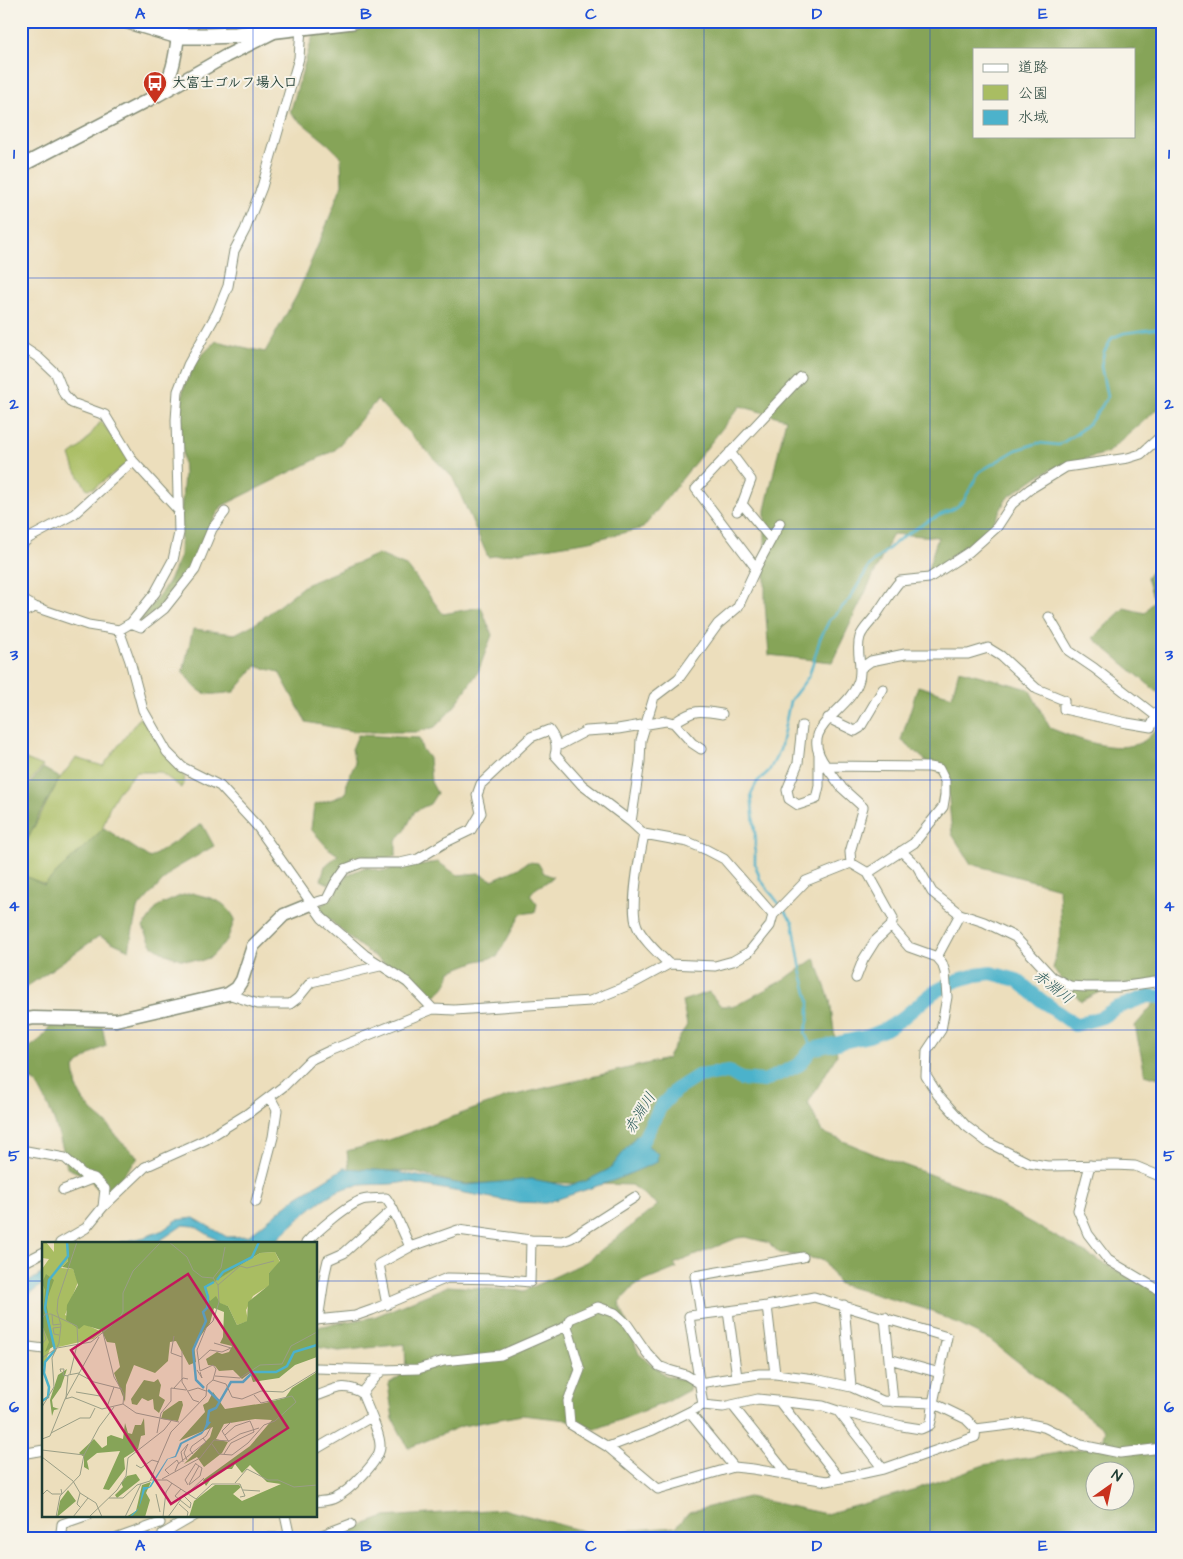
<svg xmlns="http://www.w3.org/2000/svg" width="1183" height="1559" font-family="'Architects Daughter','Klee One',sans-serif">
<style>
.green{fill:#a9bd62;stroke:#647d4b}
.forest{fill:#86a458;stroke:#527046;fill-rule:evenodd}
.water{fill:#4cb2cb;stroke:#367880}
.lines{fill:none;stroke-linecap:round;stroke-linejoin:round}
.stream{stroke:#4cb2cb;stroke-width:2.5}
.river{stroke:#4cb2cb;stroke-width:14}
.street-casing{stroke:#868e78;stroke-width:11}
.secondary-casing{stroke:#868e78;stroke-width:15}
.primary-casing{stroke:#868e78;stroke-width:18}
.street{stroke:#fff;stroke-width:9}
.secondary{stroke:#fff;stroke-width:12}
.primary{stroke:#fff;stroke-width:15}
.grid{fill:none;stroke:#1d4ed8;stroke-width:1;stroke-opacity:0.55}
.labels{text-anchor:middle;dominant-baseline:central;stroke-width:4;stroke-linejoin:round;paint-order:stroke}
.poi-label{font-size:14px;font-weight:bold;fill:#1f3d34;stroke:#f7f3e8;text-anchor:start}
.water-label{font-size:15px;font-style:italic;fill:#2a5a5a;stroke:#f7f3e8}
.inset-river{fill:none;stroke:#4cb2cb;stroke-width:2.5}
.inset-road{fill:none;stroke:#9a9e86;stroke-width:1}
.view{fill:#c2185b;fill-opacity:0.15;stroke:#c2185b;stroke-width:2.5}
.inset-edge{fill:none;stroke:#1f3d34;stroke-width:2.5}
.neatline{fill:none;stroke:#1d4ed8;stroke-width:2}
.grid-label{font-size:16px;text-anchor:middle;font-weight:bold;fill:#1d4ed8}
</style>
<rect width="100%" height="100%" fill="#f7f3e8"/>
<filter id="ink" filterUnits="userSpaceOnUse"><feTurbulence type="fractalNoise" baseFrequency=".02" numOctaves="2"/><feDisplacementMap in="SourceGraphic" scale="10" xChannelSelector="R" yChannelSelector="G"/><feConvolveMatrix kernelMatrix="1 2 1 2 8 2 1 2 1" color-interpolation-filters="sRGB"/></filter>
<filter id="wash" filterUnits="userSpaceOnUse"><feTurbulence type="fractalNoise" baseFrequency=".0096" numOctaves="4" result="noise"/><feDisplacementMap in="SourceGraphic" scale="20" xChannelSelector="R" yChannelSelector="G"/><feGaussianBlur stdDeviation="1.12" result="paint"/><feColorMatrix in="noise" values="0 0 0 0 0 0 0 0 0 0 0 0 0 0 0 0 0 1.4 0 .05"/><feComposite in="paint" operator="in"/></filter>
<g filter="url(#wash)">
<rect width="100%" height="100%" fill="#ecdebc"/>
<path class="green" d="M101 421 130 461 94 488 87 489 75 470 70 455 82 446Z
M140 717 185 778 182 788 160 772H136L118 792 109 808 102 830 45 884 21 875V852L60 778 76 758 103 766Z
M21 757 43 766 21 792Z"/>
<path class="forest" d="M311 21H1162V405L1107 453 1054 468 1038 476 1007 498 991 527 926 575 938 537 893 534 832 662 769 655 765 603V510L786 419 740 406 643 528 590 541 488 557 453 478 377 400 335 450 222 506 210 525 191 570 158 609 141 622V619L168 583 180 556 181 515 184 474 181 424 183 390 194 363 216 341 265 352 297 295 329 219 342 184 341 157 328 144 290 113 314 32ZM974 49H1134V136H974Z
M378 554 408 567 443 614 481 607 492 635 478 672 454 707 435 727 416 732H372L352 731 306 722 279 672 256 666 234 692C203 696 202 697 183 672L193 629 235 634 258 622 305 585Z
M1162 556V696L1093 638 1124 608 1145 613 1154 600 1147 578Z
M959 670 1029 689 1050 728C1075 738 1115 755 1142 742 1149 739 1156 728 1162 723V987L1118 983 1081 1001 1053 969 1061 930 1059 888 971 864 952 834 947 778 901 740 918 686 952 696Z
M358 735 419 738 422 749 429 758 431 782 437 793 430 804 415 811 405 830 396 841V856L386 859 359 856 329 884 321 880 325 866 338 855 328 848 311 829 314 805 336 798 346 793 347 781 355 764 352 749Z
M43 768 60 778 40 813 21 852V795Z
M202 824 214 846 173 870 137 909 129 950 99 936 25 988 21 1007V874L44 885 104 828 150 858Z
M438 862 457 875 479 873 492 880 517 869 528 862 538 863 544 873 553 877C545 885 535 886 530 895L537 904 535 912 521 914 497 957 477 961 451 971C448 985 443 991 430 998L402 974 379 960 352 940 317 908 332 898 347 875 365 867 382 871Z
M192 893C213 899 224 899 235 919L227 940 211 957 200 961 180 959 166 954 152 945 143 927 158 906 180 896Z
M815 958 830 1000 837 1055 808 1103 822 1132 874 1154 972 1190 1132 1279 1162 1289V1538H334L335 1535 385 1517 503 1509 590 1533 676 1527 689 1512 748 1497 826 1514 916 1489 984 1465 1101 1446 1105 1430 990 1340 932 1311 839 1284 823 1260 779 1253 769 1243 746 1237 737 1238 674 1264 677 1268 635 1285 619 1303 639 1354 665 1375 691 1382 689 1390 667 1402 596 1429 577 1421 522 1415 462 1426 408 1448 393 1419 388 1384 406 1372 405 1344 339 1351 316 1347V1327L374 1317 448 1286 524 1291 586 1262 658 1205 631 1185 538 1182 459 1184 414 1172 349 1169 347 1151 389 1140 507 1097 667 1059 687 1025 682 1001 709 992 721 1006H735L785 979ZM1096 1472H1126V1502H1096Z
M1162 994V1079L1145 1074 1135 1026Z
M101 1020 106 1046 95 1051 74 1068 77 1089 83 1100 93 1112 105 1122 121 1142 139 1157 104 1197 88 1177 67 1168C61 1137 51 1106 34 1080L21 1082V1054L42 1038 53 1021Z"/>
<path class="water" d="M636 1136 658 1154 657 1162 615 1180 546 1203 514 1202 405 1182C388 1186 371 1183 354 1186 323 1191 296 1223 273 1243H222L194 1226 183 1225 158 1242 118 1243 145 1237 163 1230 177 1220 194 1218 227 1237 248 1236 297 1197 344 1168 390 1171 467 1185 532 1179 567 1186 586 1181 611 1168Z
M44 1272V1283L21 1301V1287Z"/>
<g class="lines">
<path class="stream" d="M812 1049 805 1033 809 1018V1000L801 970 793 922 760 879 755 864V833L751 794 757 782 769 771 780 750 790 701 809 676 820 639 829 621 849 600 870 565 901 538 928 521 955 508 963 502 979 472 1016 450 1038 443 1059 445 1076 434 1091 421 1102 406 1107 397 1101 366 1104 352 1112 338 1124 333 1162 328"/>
<path class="river" d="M631 1154 641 1144 661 1106 676 1090 698 1076 729 1072 741 1079 764 1081 799 1065 812 1049 869 1036 886 1029 900 1020 934 992 958 980 976 975 991 973 1017 980 1041 1000 1075 1025 1102 1017 1116 1008 1148 996 1162 997"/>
</g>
</g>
<g filter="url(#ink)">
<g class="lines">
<g class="street-casing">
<path id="street" d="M21 26 28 21
M21 346 39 358 56 374 64 394 72 403 105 415 133 461 179 511
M730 452 751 480 742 504 737 511
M742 504 771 539
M21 545 29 538 74 514 133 461
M756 568 696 489 801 377
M21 599 35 607 88 625 119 630 131 623 155 593 173 560 179 533 176 420 178 391 188 365 217 313 228 286 234 251 245 230 262 187 299 58 301 27
M21 613 35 607
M131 623 141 627 164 609 195 570 212 529 225 512
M119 630 130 661 143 710 167 752 182 767 220 786 257 826 322 918 365 955 407 982 433 1009
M861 668 871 661 905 654H968L988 648 1001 656 1037 689 1064 700V709L1127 723 1151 727 1156 716 1094 668 1069 651 1049 617
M828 718 855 731 860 728 883 689
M674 723C694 709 699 710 722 714
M802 726 798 763 787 790 789 799 798 805 816 799 819 786V755
M556 747 586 731 618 729 666 721 674 723 692 743 701 749
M826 766 842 788 863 807 850 852 851 863
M644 834 688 842 707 850 724 859 773 915
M901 851 917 866 932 892 960 914 984 922 1015 937 1052 977 1070 986 1085 987H1119L1162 981
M868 873 914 843 943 807 945 795V781L939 769 929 767 826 766C796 726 847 714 858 683 864 668 855 652 860 637 862 630 871 622 876 615 884 604 891 591 900 581L929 578 969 552 997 527 1012 504 1030 489 1066 467 1128 458 1141 454 1162 435
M311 904 327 899 335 883 345 869 361 863H400L418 859 446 842 471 830 481 813 477 795 481 784 531 737 549 730C555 738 558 745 555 755L582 785 631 822
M891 926 909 947 937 957 942 963 945 972 947 997 941 1030 927 1051 926 1076 938 1095 966 1126 987 1142 1029 1163 1047 1166 1115 1165 1135 1166 1162 1177
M937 957 960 914
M669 964C659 954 642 939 637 926 629 908 640 854 644 834L631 822 640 762 641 740 654 697 679 678 718 624 738 607 756 568 780 523
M228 994 258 1004H290L298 998 311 982 380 966
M21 1150 65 1158 84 1175 94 1178 105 1189 103 1207
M1090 1165 1078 1210 1088 1234 1108 1260 1162 1292
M63 1190 94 1178
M256 1202 273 1137 277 1110 270 1097
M60 1243 86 1228 103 1207 145 1167 205 1140 247 1114 284 1086 310 1060 329 1051 433 1009 454 1010 590 1001 634 983 669 964 715 966 733 961 749 952 770 926 773 915 806 881 851 863 868 873 893 918 891 926 875 941 863 960 856 978
M306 1243C317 1231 347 1205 362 1200 370 1198 378 1199 386 1198L393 1209 410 1247
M21 1264 44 1252
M387 1305 379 1264 410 1247 458 1230 531 1240 562 1241 571 1238 635 1197
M844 1305 851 1387
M767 1306 775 1374
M598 1307 615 1313 627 1324 647 1353 659 1366 669 1370 686 1375 699 1383 759 1374H775L815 1379 851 1387 883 1401 933 1403 966 1419 976 1429 975 1437 883 1469 827 1481 753 1469 734 1467 658 1489 608 1447 570 1424 568 1401 580 1370 567 1326 570 1319Z
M728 1311 737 1377
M701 1314 695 1276 803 1257
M885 1317 893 1402
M316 1320 355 1316 372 1310 447 1278 497 1279 530 1282 531 1240
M318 1320 325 1273 328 1260 344 1253 393 1209
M21 1346 44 1349
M889 1359 940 1373
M316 1368 382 1370 418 1369 444 1361 501 1355 567 1326
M362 1393 382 1370
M316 1396C335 1390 342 1382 362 1393 367 1407 381 1434 380 1447 380 1461 348 1492 335 1498 330 1501 322 1501 316 1502
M779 1401 839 1478
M733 1406 787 1474
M838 1411 883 1469
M689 1412 734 1467
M976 1429 1025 1423 1044 1427 1081 1445 1120 1453 1162 1448
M608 1447 653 1430 703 1405 723 1407 758 1399 823 1406 838 1411 902 1426 921 1429 930 1425 932 1417 933 1403 947 1337 814 1297 767 1306 689 1316 703 1405
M316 1449 371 1417
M21 1454 44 1450
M285 1515 290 1538
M163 1534 196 1515
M64 1538 61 1532 62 1524 88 1515
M118 1538 160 1523
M268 1538H280
M297 1538 322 1535 351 1524"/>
</g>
<g class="secondary-casing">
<path id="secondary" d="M159 94C173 76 175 58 178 36
M21 166 158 95 226 56 272 33
M21 1020 34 1018 116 1020 228 994 237 988 242 980 253 946 284 915 311 904"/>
</g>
<g class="primary-casing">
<path id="primary" d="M128 21 178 36H208L236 35 353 21"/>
</g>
<use href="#street" class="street"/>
<use href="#secondary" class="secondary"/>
<use href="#primary" class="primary"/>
</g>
</g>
<path class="grid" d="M253 21V1243M479 21V1538M704 21V1538M930 21V1538M21 278H1162M21 529H1162M21 780H1162M21 1030H1162M21 1281H44M316 1281H1162M253 1515V1538"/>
<defs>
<g id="bus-pin" transform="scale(1.25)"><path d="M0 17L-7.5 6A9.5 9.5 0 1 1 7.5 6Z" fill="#c8321e" stroke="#f7f3e8"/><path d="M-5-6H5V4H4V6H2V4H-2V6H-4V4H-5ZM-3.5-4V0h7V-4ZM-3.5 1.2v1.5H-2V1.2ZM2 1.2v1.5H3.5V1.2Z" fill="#fff"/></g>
</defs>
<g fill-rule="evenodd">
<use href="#bus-pin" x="155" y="83"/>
</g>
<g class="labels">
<g class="poi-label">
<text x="172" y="83">大富士ゴルフ場入口</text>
</g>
<g class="water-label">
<text transform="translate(1053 987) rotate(38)">赤淵川</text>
<text transform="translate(640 1113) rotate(-58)">赤淵川</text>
</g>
</g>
<g transform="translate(42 1242)">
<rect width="275" height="275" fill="#ecdebc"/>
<path d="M4 0 12 10V0H25L26 19 19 26 31 27 36 40 23 73 60 90 51 97 12 106 8 89V107L0 129V27L7 17 0 16V1ZM233 10 238 20 227 31 228 43 211 54 204 68 206 79 195 83 186 64 168 59 163 45 218 11Z" fill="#a9bd62"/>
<path d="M25 0H275V115L253 123 237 136 211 140 208 131 200 137 191 128 177 129 173 124 166 123 164 117 175 110 180 112 187 110 190 104 178 101 181 95 182 70 172 66 168 81 152 103 154 120 147 123 134 99 128 100 126 119 113 131 92 123 84 143 83 160 72 131 78 125 73 101 65 100 59 88 42 83 37 87 24 78 25 63 36 43 31 27 20 25 26 19ZM233 10 238 19 227 31V43L206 60 205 79 195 83 186 64 178 61 174 54 168 59 164 45 218 11ZM4 32 12 38 4 60 12 104 3 110 7 100 0 83 3 48 0 41ZM25 127 19 145 10 158 11 165 17 167 12 168 10 174 8 158 16 133ZM275 130V275H147L152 259 173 243H197L199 245 191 252 200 259 239 242 225 240 208 223 200 231 193 222 190 227H182L171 234 164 244 161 238 208 204 230 178 213 177 182 182 174 197 186 200 180 211 162 225 155 215 142 222 168 195 171 185 137 199 163 170 161 163 166 160 171 150 183 167 223 161 243 156 250 146ZM116 137 119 143 117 154 123 158 117 171 112 167 111 157 106 159 100 156 95 163 90 162 89 157 102 138 112 140ZM137 159H140L141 163 136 179 119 177 121 170ZM102 176 103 193 99 194 96 207 82 216 83 227 67 248 61 247 78 209 55 211 45 219 47 228 42 225V215L37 211 52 197 60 206 65 203V195L69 193 81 197 83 181 86 191 90 192 93 183H99ZM94 232 98 238 75 256 73 253 81 245 79 241 85 234ZM109 240 104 251 108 258 103 275H84L94 269 100 243ZM26 248 34 259 15 275 18 259Z" fill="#86a458" fill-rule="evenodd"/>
<path d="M165 179 169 180 160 192 140 202 134 215 126 217 109 245 103 248 97 266 95 269 90 274 87 275 97 266 101 245H107L125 217 133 214 138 201 161 189Z" fill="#4cb2cb"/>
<path class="inset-river" d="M175 38 181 30 210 15 217 0M162 146 154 138 151 108 164 79 161 70 165 66 166 55 163 45 172 40M166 148 177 159M0 159 6 155 7 145 2 131 3 120 13 108 3 66 6 46 7 38 26 14 25 0M165 182 167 169 174 166 189 140H201L211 130H234L245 124 252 110 275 103"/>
<path class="inset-road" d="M127 0 145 15 151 28 160 35 171 36M171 36 179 26 183 5M176 43 198 24 205 26 232 19M10 73 11 83 19 82M0 77 3 72H9L35 84 36 103M0 84 4 97 0 102M61 91 72 135 82 152 81 162M17 93 12 92 11 86 19 85M132 94 129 111 140 115M140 109V140L151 158 157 160M0 116 15 106 49 100 76 78 81 70V51L91 29 119 0M157 118 168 108 180 110 189 106 172 101M155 128 160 136 158 130M19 130 18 127H22L21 133 26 134M28 132 35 103M37 132 52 140 80 147M173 134 198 136 218 123 240 122 249 104 275 90M171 138 184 142 190 155 200 157 219 149 241 150 275 129M132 146 141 136 146 137M146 149 156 146 164 149M34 150 58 154M24 156 26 133 37 131M23 157 30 155 60 167 81 162M81 162 94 171 137 180M0 165 12 145 10 116 17 101 19 83 15 69 16 57 35 0M65 165 72 145M9 191 38 176H48L53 166M115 191 119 171 129 159V146L144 148M183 193 193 184 208 179 211 186M0 197 8 194 23 157 57 95M187 200 180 189 189 180M170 202 177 212 190 213 206 201 222 183 233 179 254 160 250 154 219 161 212 153M0 208 42 213 38 233 18 254 14 275M151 212 148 208 150 204 164 194 169 185M182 212 189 201 212 190 211 186M42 213 57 185 72 165M0 215 31 239 38 251 54 261 60 275M145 218 142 211 146 202M141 220 139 210 146 202M94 223 99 226 110 218 117 220M133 229 136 222 164 200 161 196M127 232 123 228 135 218 137 222M120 237 158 216 172 198 187 199 198 192 217 186M109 238H125L154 257 170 242H198L203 254 198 255M193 241 205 227 226 238H236L252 245 275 243M147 242 157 224M146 243 143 238 154 221M147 243 158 234 160 226 154 222M139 247 133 254 148 266 149 261 142 254M201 248 218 249M38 251 35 262 39 266M146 251 162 236M114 252 118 270M0 253 5 248 10 252H20L19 247M67 256H81L95 243 108 239 129 190 164 154 165 143 171 138 174 127 171 123 158 129 155 108 164 86 171 79 177 60 176 43 171 36M137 262 146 270 145 275M31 275 46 256M47 275 75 248 84 234 86 216 122 188 129 179M83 275 99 242M121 275 124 250 130 241M126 275 139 257"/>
<path class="view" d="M146 32 246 186 129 262 29 108Z"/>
<rect width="275" height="275" class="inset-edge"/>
</g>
<rect width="1183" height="1559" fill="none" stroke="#f7f3e8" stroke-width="55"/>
<rect x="973" y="48" width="162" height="90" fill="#f7f3e8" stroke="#a1aaa0"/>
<rect x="983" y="64" width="25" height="8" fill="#ffffff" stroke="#a1aaa0"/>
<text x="1018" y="72" font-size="15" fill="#1f3d34">道路</text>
<rect x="983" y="85" width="25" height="15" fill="#a9bd62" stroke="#a1aaa0"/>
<text x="1018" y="98" font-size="15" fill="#1f3d34">公園</text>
<rect x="983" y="110" width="25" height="15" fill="#4cb2cb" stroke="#a1aaa0"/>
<text x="1018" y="122" font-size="15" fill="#1f3d34">水域</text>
<g transform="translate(1110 1486) rotate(33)"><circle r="24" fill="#f7f3e8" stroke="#a1aaa0"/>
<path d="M0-4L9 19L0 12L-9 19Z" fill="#c8321e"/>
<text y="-8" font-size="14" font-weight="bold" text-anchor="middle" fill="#1f3d34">N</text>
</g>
<rect x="28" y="28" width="1128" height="1504" class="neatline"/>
<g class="grid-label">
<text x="140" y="19">A</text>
<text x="366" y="19">B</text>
<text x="591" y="19">C</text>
<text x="817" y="19">D</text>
<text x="1043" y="19">E</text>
<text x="14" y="159">1</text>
<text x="1169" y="159">1</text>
<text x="14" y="409">2</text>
<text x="1169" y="409">2</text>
<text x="14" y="660">3</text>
<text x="1169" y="660">3</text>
<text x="14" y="911">4</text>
<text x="1169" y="911">4</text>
<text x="14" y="1161">5</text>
<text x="1169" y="1161">5</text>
<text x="14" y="1412">6</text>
<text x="1169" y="1412">6</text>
<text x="140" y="1551">A</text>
<text x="366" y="1551">B</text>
<text x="591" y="1551">C</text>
<text x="817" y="1551">D</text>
<text x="1043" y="1551">E</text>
</g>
</svg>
